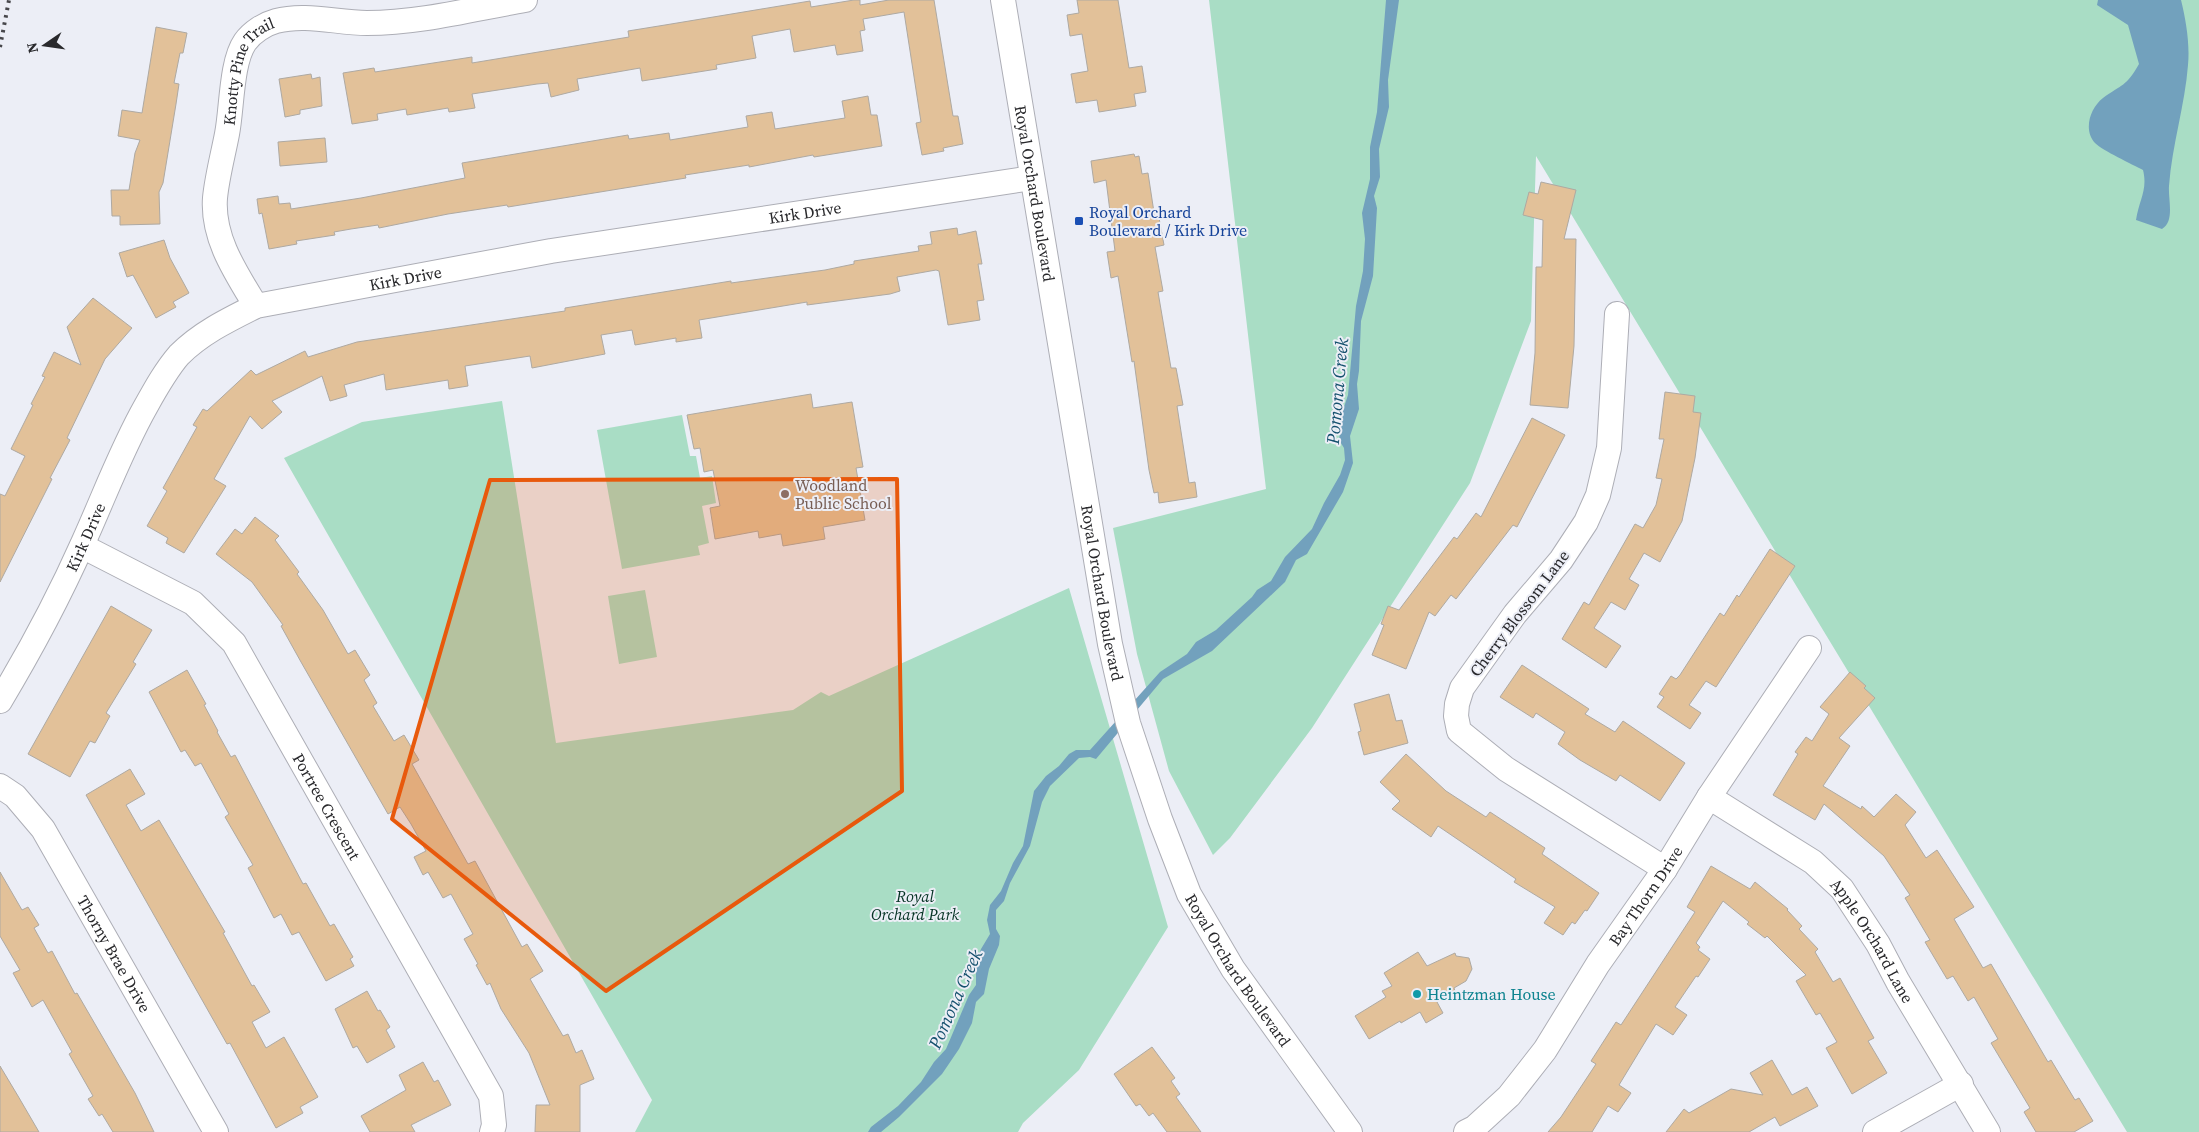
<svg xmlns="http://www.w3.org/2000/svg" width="2199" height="1132" font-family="'Source Serif 4',serif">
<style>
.green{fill:#a9ddc5}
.water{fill:#72a1bd}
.building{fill:#e2c199;stroke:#aea9a2}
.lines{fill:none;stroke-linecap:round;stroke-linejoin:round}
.minor-casing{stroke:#adaeb6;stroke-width:26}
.minor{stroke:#fff;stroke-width:24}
.rail{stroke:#47474b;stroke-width:4;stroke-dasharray:2.5 5;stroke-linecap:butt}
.marked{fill:#e8590c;fill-opacity:0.2;stroke:#e8590c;stroke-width:4;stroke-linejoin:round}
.transit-dot{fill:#1a4fb4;stroke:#eceef6;stroke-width:2}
.education-dot{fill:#8d6e63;stroke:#eceef6;stroke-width:2}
.culture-dot{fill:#0f9aa8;stroke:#eceef6;stroke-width:2}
.labels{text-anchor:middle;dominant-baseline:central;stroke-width:4;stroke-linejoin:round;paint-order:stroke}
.street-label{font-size:16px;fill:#29292c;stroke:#eceef6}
.transit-label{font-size:16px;fill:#164399;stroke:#eceef6;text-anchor:start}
.education-label{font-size:16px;fill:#785e54;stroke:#eceef6;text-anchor:start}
.park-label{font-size:16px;font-style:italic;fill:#043323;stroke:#eceef6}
.culture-label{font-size:16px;fill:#0d838f;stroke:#eceef6;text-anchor:start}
.water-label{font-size:18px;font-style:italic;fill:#15516e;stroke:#eceef6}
</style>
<rect width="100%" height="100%" fill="#eceef6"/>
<path class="green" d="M1209 0H2199V1132H2127L1536 156 1531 321 1470 483 1312 728 1230 838 1213 855 1169 771 1137 654 1113 528 1266 489Z
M502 401 556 743 793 710 821 692 829 696 1069 588 1168 927 1079 1070 1023 1123 1018 1132H635L652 1100 284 458 362 422Z
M682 415 690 456H696L700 478 712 476 716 503 702 506 709 543 698 546 700 555 622 569 597 430Z
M645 590 657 657 619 664 608 596Z"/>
<path class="water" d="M1386 0H1399L1388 80 1389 107 1379 149 1380 177 1374 196 1377 208 1373 276 1361 321 1359 371 1357 384 1359 409 1350 436 1353 463 1343 492 1307 554 1296 560 1285 582 1212 651 1163 679 1096 759 1090 757 1079 758 1050 786 1042 802 1030 846 1010 883 1004 901 996 910V929L1000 936 999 945 989 969 984 994 976 1002 972 1023 959 1049 942 1074 899 1117 881 1132H868L871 1127 898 1106 921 1082 934 1062 946 1049 969 995 976 985V963L981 949 990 934 987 920 990 905 1001 891 1013 863 1023 846 1034 791 1046 776 1059 766 1069 754 1076 750H1090L1160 672 1187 654 1196 642 1216 630 1252 597 1257 590 1271 581 1285 557 1312 529 1324 503 1340 475 1345 460 1344 448 1339 440 1343 410 1348 395 1356 306 1363 271 1365 239 1362 213 1370 179V147L1377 112Z
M2098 0H2181C2186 20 2190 44 2188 65 2185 105 2172 145 2169 186 2168 200 2175 221 2162 229L2136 220C2139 200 2148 190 2143 170 2132 164 2103 151 2095 143 2083 130 2090 108 2103 98 2122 84 2126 87 2139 64L2128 25 2097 5Z"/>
<path class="building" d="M854 0H860V5L889 0H934L953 116H958L963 144 943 148 944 151 922 155 916 123 921 122 904 12 863 19 865 30 860 31 863 51 837 55 835 45 794 52 790 29 752 36 756 58 716 65 717 69 642 81 640 68 577 79 579 90 551 97 548 83 537 84 472 94 475 108 449 112 448 108 407 115 406 109 377 114 378 120 352 124 343 73 374 68 375 72 472 57V63L629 37 628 31 665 25 810 1 811 7Z
M1077 0H1118L1129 68 1142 66 1146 92 1134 94 1136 106 1099 112 1097 100 1076 103 1071 74 1088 71 1082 34 1070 36 1067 15 1079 13Z
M156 27 187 33 183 53H180L174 83 179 84 176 104 163 183 159 192 160 224 120 225V216H112L111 190H129L135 153 140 140 118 136 122 110 142 113Z
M311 74 312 79 320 77 322 106 300 110V114L285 117 279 79Z
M868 96 871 115H877L882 146 814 157 813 155 749 167V165L685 175 686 178 508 207 507 205 448 214 379 228 378 225 351 229 334 232 335 235 296 241 297 244 269 249 262 213 259 214 257 199 278 196 279 204 290 203 291 209 361 198 465 178 462 163 628 135 629 139 669 133 670 140 748 127 746 116 772 112 775 129 845 118 842 101Z
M325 138 327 162 280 166 278 142Z
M1134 154 1135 157 1139 156 1142 174 1148 173 1155 219 1159 218 1164 245 1155 247 1163 291 1158 292 1171 368H1176L1183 405 1177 406 1189 483 1195 482 1197 497 1159 503 1158 492 1154 493 1149 470 1134 361 1132 362 1118 276 1111 278 1107 252 1115 251 1106 180 1094 183 1091 161Z
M1541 182 1576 190 1564 239H1576L1574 346 1568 408 1530 405 1535 353 1536 267H1542L1543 220 1523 215 1529 192 1538 194Z
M957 228 958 235 976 231 982 264H978L984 300 977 301 980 320 948 325 939 271 936 270 897 277 900 291 890 294 807 305V302L699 320 702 338 676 342V338L635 345 632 330 601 335 605 354 532 368 530 356 465 366 468 386 449 389 448 380 386 390 384 374 344 385 347 396 330 401 322 376 272 401 282 412 262 429 250 416 214 479 226 486 184 553 166 543 168 538 147 526 167 491 163 488 197 427 193 425 203 409 207 411 251 370 256 375 305 351 308 357 357 342 565 311V308L731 281V283L825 270 854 264V261L919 251 918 246 932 244 930 232Z
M164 240 170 258 189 293 173 302 176 307 156 318 133 275 127 277 119 253Z
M93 298 132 328 105 359 67 438 70 440 50 478 52 479 0 582V494L5 496 25 456 11 449 33 405 31 404 45 377 42 376 54 352 81 365 67 327Z
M1665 392 1695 396 1693 412 1701 413 1695 458 1682 521 1660 562 1644 553 1629 579 1639 585 1625 610 1611 602 1594 628 1621 646 1606 668 1562 639 1584 602 1589 605 1635 524 1643 528 1656 505 1662 479 1656 478 1664 439H1659Z
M811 394 813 408 852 402 863 467 856 468 865 520 823 527 825 539 783 546 781 534 759 538 758 531 715 539 710 508 720 506 713 470 704 472 700 448 694 449 687 415Z
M1532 418 1565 435 1517 527 1513 525 1456 599 1451 595 1435 616 1429 612 1406 669 1372 655 1384 625 1381 624 1388 606 1399 610 1454 537 1457 539 1476 513 1481 517Z
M255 517 279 536 275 540 299 572 297 574 323 610 348 654 355 650 370 675 364 680 377 703 373 706 394 741 404 735 419 760 412 764 468 864 475 861 522 947 527 944 543 971 530 979 563 1036 568 1034 576 1053 582 1050 594 1079 580 1085V1132H535L536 1105H550L529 1053 501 1009 490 983 487 985 476 965 478 964 464 939 473 934 451 894 443 898 428 872 423 875 414 857 426 851 411 824 400 807 388 814 301 662 281 626 283 625 252 582 216 554 235 529 242 534Z
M1770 549 1795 566 1716 687 1706 681 1689 705 1701 713 1690 729 1657 707 1664 697 1659 694 1671 676 1676 679 1680 675 1720 613 1724 616 1737 595 1739 597Z
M111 606 152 630 133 662 136 664 106 713 110 716 95 743 90 741 70 777 28 754Z
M1522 665 1589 709 1585 714 1615 732 1623 721 1685 763 1660 801 1620 775 1616 781 1580 760 1558 744 1565 732 1536 713 1533 718 1500 697Z
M187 670 206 704 204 705 218 731 217 732 231 757 235 755 303 884 306 883 330 926 334 924 353 957 350 959 354 966 326 981 299 932 292 935 281 914 274 918 248 868 253 865 225 817 229 814 201 763 195 766 185 750 181 752 149 692Z
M1850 672 1866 686 1864 688 1875 698 1839 738 1850 746 1823 786 1861 809 1862 806 1874 817 1896 794 1916 812 1905 825 1926 858 1937 850 1974 907 1954 919 1983 968 1991 964 2048 1062 2051 1060 2075 1100 2079 1098 2093 1121 2074 1132H2036L2024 1112 2030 1108 1991 1043 1998 1039 1974 997 1968 1001 1953 976 1947 979 1925 942 1930 940 1905 898 1910 895 1884 856 1824 804 1815 820 1773 795 1798 754 1795 752 1806 737 1812 741 1829 714 1820 707Z
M1389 694 1396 721 1402 720 1408 743 1364 755 1358 732 1361 731 1354 704Z
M1406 754 1446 791 1486 817 1490 812 1545 848 1542 854 1599 893 1587 911 1585 910 1575 924 1572 922 1563 935 1544 923 1555 907 1514 882 1516 879 1438 826 1431 837 1392 809 1400 801 1380 782Z
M130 769 145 794 126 805 141 831 159 820 225 932 223 933 252 986 254 985 270 1012 252 1022 266 1048 284 1037 318 1097 300 1107 303 1113 276 1128 230 1043 227 1044 86 795Z
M1711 866 1750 889 1755 882 1788 909 1787 910 1802 926 1799 929 1818 949 1815 952 1833 982 1840 978 1874 1038 1868 1041 1887 1073 1852 1094 1826 1048 1837 1042 1820 1013 1816 1015 1796 981 1806 975 1767 936 1765 938 1747 924 1749 922 1723 901 1696 943 1700 947 1698 950 1710 959 1698 977 1696 976 1675 1007 1687 1015 1673 1035 1656 1024 1619 1085 1631 1093 1618 1112 1608 1106 1592 1132H1548L1561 1117 1596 1064 1591 1061 1616 1022 1621 1025 1695 912 1687 907Z
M0 872 22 910 28 907 39 925 34 928 48 953 52 951 75 994 77 993 135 1093 154 1132H113L102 1114 99 1116 88 1099 93 1096 69 1054 72 1052 43 1000 32 1007 13 973 20 970 0 936Z
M1418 952 1427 966 1455 953 1456 956 1469 958 1472 969 1466 981 1454 988 1455 991 1437 1002 1443 1013 1426 1023 1420 1012 1401 1023 1400 1021 1369 1039 1355 1016 1386 997 1382 991 1392 986 1384 973Z
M367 991 378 1011 380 1010 390 1027 386 1030 395 1047 367 1063 357 1046 353 1048 335 1009Z
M1152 1047 1175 1078 1171 1081 1180 1094 1176 1097 1201 1132H1167L1153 1113 1149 1116 1140 1104 1136 1106 1114 1074Z
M1772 1060 1792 1095 1807 1087 1818 1106 1780 1126 1775 1117 1749 1132H1666L1684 1109 1689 1113 1731 1089 1763 1095 1750 1073Z
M423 1062 434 1082 438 1080 451 1105 411 1125 415 1132H370L361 1116 406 1090 399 1075Z
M0 1066 18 1096 39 1132H0Z"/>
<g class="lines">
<g class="minor-casing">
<g id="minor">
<path id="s1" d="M1003 0 1110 644 1128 723 1160 819 1189 894 1233 969 1350 1132"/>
<path id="s2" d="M256 306C236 273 212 238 215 198 217 177 223 155 227 134 232 109 231 62 245 42 252 32 265 24 276 21 306 13 337 23 367 23 420 23 473 9 525 0"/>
<path d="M1617 314 1609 448 1598 495 1586 522 1561 560 1515 614 1462 688 1457 704 1456 716 1459 731 1506 769 1665 869"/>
<path id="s3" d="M82 546 193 603 234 643 491 1096 494 1125 492 1132"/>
<path id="s4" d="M0 701C30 651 59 597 83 543 104 497 121 450 146 406 156 388 166 370 179 355 201 333 228 320 256 306L551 251 1032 178"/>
<path id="s5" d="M0 786 15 796 43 829 216 1132"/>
<path id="s6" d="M1709 797 1813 862 1842 889 1878 944 1898 982 1988 1132"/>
<path id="s7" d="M1466 1132 1474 1128 1509 1096 1545 1050 1598 964 1665 869 1709 797 1809 648"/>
<path d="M1875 1132 1961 1084"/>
</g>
</g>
<use href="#minor" class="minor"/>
<path class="rail" d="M0 47 9 0"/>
</g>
<path class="marked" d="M897 479 902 791 606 991 392 819 490 480Z"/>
<rect class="transit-dot" x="1074" y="216" width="10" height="10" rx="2.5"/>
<circle class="education-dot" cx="785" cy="494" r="5"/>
<circle class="culture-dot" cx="1417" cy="994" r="5"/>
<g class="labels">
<g class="street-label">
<text stroke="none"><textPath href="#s2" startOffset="252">Knotty Pine Trail</textPath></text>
<text stroke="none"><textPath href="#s1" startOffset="196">Royal Orchard Boulevard</textPath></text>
<text stroke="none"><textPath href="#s4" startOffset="1039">Kirk Drive</textPath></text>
<text stroke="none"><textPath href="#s4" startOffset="634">Kirk Drive</textPath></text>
<text stroke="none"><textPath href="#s4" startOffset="185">Kirk Drive</textPath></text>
<text stroke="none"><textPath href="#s1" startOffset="601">Royal Orchard Boulevard</textPath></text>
<text transform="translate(1519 613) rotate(-53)">Cherry Blossom Lane</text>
<text stroke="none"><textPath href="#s3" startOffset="370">Portree Crescent</textPath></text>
<text stroke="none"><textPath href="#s7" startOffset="299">Bay Thorn Drive</textPath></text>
<text stroke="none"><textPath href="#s6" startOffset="222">Apple Orchard Lane</textPath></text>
<text stroke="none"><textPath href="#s5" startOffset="205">Thorny Brae Drive</textPath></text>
<text stroke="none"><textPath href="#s1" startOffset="1006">Royal Orchard Boulevard</textPath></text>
</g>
<g class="transit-label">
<text x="1089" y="212">Royal Orchard<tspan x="1089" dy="18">Boulevard / Kirk Drive</tspan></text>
</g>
<g class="education-label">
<text x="795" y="485">Woodland<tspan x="795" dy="18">Public School</tspan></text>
</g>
<g class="park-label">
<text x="915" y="896">Royal<tspan x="915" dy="18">Orchard Park</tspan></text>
</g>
<g class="culture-label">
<text x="1427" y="994">Heintzman House</text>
</g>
<g class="water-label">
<text transform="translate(1337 391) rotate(-85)">Pomona Creek</text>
<text transform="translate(955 999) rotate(-66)">Pomona Creek</text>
</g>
</g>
<g transform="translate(45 45) rotate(257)" stroke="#eceef6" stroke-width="4" paint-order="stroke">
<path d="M0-4L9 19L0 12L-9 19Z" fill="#29292c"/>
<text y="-8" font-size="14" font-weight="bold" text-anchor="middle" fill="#29292c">N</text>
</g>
</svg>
